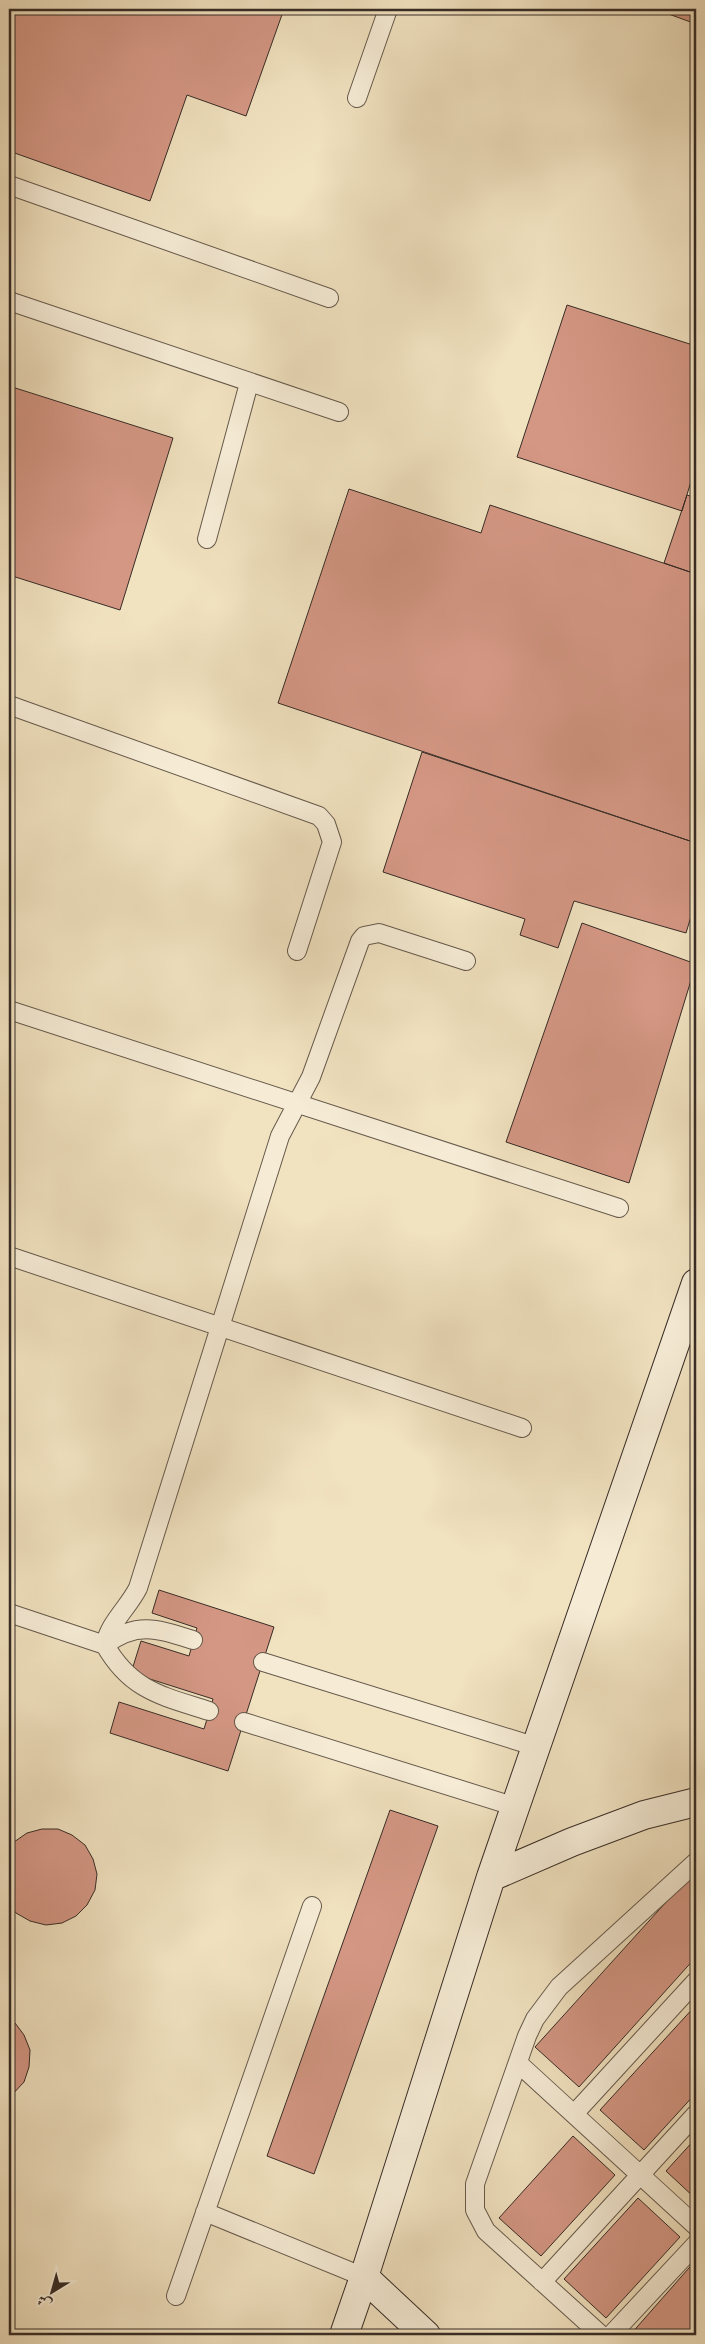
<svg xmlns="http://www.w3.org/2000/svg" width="705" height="2344" font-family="'IM FELL French Canon',Amiri,serif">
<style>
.building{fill:#d49784;stroke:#372c26}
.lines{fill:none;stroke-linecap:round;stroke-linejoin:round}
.lane-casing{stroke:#665a4c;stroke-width:20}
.secondary-casing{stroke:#372c26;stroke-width:30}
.lane{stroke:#f6ecd6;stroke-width:18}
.secondary{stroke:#f6ecd6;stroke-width:28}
</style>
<rect width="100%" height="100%" fill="#f1e2c0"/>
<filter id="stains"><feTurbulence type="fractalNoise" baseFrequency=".004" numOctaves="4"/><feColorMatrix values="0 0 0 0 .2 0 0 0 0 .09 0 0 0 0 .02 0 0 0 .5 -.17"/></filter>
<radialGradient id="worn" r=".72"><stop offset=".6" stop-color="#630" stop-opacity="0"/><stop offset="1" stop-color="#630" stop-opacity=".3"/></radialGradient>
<path class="building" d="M9 9H284L246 116 187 95 150 201 9 151Z
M655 9H696V24Z
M567 305 696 346V465L682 511 517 457Z
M9 386 173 438 120 610 9 575Z
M349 489 481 533 490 505 696 574V843L278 703Z
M687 495 696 498V574L664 563Z
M422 752 696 843V900L686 933 574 901 558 948 520 935 525 919 383 872Z
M582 923 696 964 629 1183 506 1142Z
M159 1590 274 1627 228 1771 110 1733 119 1702 204 1729 213 1699 131 1673 141 1641 189 1656 197 1628 152 1613Z
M390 1810 438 1826 314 2174 267 2156Z
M42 1829H58L72 1835 85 1845 93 1859 97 1874 95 1890 87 1905 76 1916 62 1923 46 1925 30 1921 16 1913 9 1904V1849L14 1842 27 1833Z
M696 1869V1957L579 2087 535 2047Z
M696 2005V2093L644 2150 600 2110Z
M9 2019 15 2023 24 2035 30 2050 29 2067 24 2082 9 2098Z
M573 2136 615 2175 541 2256 499 2218Z
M696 2138V2199L666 2171Z
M638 2198 680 2237 606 2318 564 2279Z
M696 2260V2335H630Z"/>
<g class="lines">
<g class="lane-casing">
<path id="lane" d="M357 98 388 9
M9 185 329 298
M9 301 339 412
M207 539 249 383
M9 705 319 816 326 824 332 842 297 951
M9 1010 619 1208
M9 1256 522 1428
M9 1613 105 1645
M105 1645C137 1621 158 1629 193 1640
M263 1662 537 1747
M209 1711C163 1696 131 1691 105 1645 109 1623 128 1608 138 1588L280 1136 311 1077 360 941 364 936 379 933 466 961
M244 1722 516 1807
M518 2063 696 2226
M574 2114 696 1981
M205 2212 364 2277
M542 2282 696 2114
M176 2296 312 1906
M601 2335 486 2231 475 2210V2184L527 2036 535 2019 559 1987 696 1862
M611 2335 696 2244"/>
</g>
<g class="secondary-casing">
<path id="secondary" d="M491 1877 572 1842 644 1815 696 1802
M364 2277 426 2335
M344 2335 364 2277 491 1877 696 1283"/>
</g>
<use href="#lane" class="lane"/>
<use href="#secondary" class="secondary"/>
</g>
<rect width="705" height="2344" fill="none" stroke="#f1e2c0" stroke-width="30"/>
<rect x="10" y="10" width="685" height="2324" fill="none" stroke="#372c26" stroke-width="2.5"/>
<rect x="15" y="15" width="675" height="2314" fill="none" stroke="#372c26"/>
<g transform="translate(52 2292) rotate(217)" stroke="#f6ecd6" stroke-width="4" paint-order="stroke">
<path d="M0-4L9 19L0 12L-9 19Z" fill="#372c26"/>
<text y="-8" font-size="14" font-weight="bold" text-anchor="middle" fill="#372c26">ش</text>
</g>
<rect width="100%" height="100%" filter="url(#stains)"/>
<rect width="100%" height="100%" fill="url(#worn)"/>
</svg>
